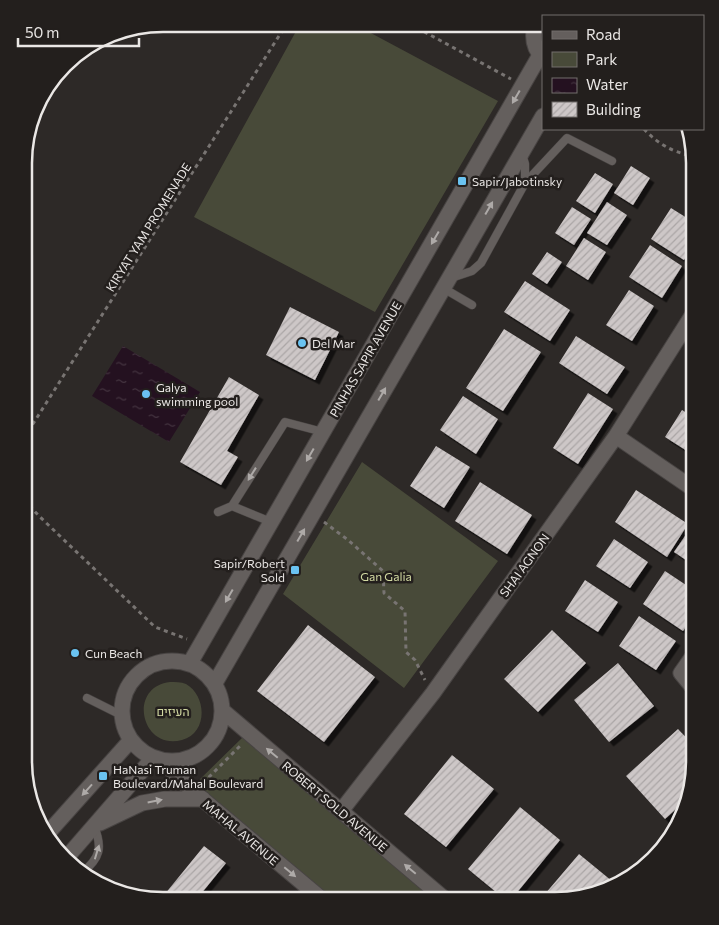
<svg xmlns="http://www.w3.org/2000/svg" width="719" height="925" font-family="Commissioner,Heebo,sans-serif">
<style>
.green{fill:#484a39}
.water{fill:url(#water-ripples)}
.building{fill:url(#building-hatch);filter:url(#shadow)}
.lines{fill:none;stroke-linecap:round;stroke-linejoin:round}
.lane-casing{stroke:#484443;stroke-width:9}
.street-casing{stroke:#484443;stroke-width:17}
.secondary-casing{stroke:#484443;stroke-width:17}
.path{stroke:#787472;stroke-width:3;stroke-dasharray:4 4;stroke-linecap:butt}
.lane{stroke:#645f5d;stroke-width:8}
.street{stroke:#645f5d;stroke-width:15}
.secondary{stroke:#645f5d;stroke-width:15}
.oneway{fill:#aeaaa8}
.poi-dot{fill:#6ac3f1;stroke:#231f1d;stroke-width:2}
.labels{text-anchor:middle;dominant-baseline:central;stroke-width:5;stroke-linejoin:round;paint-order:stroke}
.poi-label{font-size:12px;fill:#eae7e5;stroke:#231f1d;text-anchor:start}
.street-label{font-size:12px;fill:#eae7e5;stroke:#231f1d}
.park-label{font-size:12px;fill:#d2d9a2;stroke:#231f1d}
.rim{fill:none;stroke:#eae7e5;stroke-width:2.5}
</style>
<defs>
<pattern id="water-ripples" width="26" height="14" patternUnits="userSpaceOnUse" patternTransform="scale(1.25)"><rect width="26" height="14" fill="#241120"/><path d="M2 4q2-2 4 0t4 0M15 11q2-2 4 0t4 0" fill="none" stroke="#443440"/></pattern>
<pattern id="building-hatch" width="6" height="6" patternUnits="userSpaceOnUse" patternTransform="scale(1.25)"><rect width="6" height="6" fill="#cdc7c7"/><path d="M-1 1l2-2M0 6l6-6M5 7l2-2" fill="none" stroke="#aba6a6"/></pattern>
<filter id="shadow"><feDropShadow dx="4.5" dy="4.5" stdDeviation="0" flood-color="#0009"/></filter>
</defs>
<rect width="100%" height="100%" fill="#2d2927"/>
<path class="green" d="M300 24H354L498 101 375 312 194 217Z
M362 462 498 561 404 688 283 594Z
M170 682C175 682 181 682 186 684 207 696 208 733 182 740 141 751 127 687 170 682Z
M243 737 437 901H331L193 786Z"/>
<path class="water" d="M75 56 28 136 42 94 72 58Z
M123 346 200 392 169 442 92 396Z"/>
<path class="building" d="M631 166 650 178 633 205 614 193Z
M595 173 613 184 595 213 576 201Z
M607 202 627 215 607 245 587 233Z
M572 207 591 219 574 245 555 233Z
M671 208 695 223V243L684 260 651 239Z
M584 238 606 252 588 280 566 266Z
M650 245 682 266 662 298 629 277Z
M547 252 562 262 547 284 532 274Z
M525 281 570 310 550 341 504 312Z
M629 290 654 306 632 341 606 325Z
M290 307 339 332 315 380 266 355Z
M504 329 541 352 503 411 466 388Z
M576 336 625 367 607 394 559 363Z
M229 377 259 395 227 451 238 457 221 485 180 462Z
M588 393 613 409 578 464 553 448Z
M463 396 498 419 476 454 440 430Z
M682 410 695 418V456L665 437Z
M436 446 470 467 444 508 410 486Z
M480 482 532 515 507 554 455 521Z
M636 490 688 524 667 557 615 522Z
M692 526 695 528V566L674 552Z
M614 539 648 562 630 588 596 566Z
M665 571 695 591V613L683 631 643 604Z
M585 580 618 602 598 632 565 611Z
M639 616 676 641 656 670 619 646Z
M308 625 375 677 324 742 257 691Z
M552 630 586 663 538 712 504 679Z
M618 663 654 706 609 742 574 700Z
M678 729 695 747V771L685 801 665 819 626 776Z
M452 755 494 789 446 847 404 814Z
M520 807 560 840 510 901H507L468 869Z
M204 846 226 863 196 900H160Z
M579 854 618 886 556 901H539Z"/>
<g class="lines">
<g class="lane-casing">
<path id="lane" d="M525 183 567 138 612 161
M451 278 472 271 481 263 525 183V164L522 154
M443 288 472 305
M232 506 285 422 323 432
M218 512 232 506 271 522
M87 698 121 715
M82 873C100 858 103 848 94 826"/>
</g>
<g class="street-casing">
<path id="street" d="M616 436 695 490
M695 690 681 673 695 653
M341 811 433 693 616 436 695 311"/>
</g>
<g class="secondary-casing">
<path id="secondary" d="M535 25C532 37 534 49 543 58
M122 711a50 50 0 1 1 100 0a50 50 0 1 1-100 0Z
M190 663 540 55
M215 683 543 116
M223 711 447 901
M161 760 194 792 324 901
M100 823 142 803 165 799H203
M47 834 131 740
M67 857 153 758"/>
</g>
<path class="path" d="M410 24 511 79
M644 129C652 138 663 146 675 151 683 154 687 154 694 159
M24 438 284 28 285 24
M24 500 39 516 155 627 187 639
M324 522 348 540 383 571 384 593 405 611 406 652 415 660 425 680
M203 783 240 746"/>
<use href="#lane" class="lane"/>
<use href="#street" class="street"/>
<use href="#secondary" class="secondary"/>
</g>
<defs><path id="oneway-solid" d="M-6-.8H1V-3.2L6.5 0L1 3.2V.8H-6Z" transform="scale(1.25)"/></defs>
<g class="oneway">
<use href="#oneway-solid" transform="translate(516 97) rotate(120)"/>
<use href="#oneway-solid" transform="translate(489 208) rotate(-60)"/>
<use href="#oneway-solid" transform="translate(435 238) rotate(120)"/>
<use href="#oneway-solid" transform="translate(382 394) rotate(-60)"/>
<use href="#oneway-solid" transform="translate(310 455) rotate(120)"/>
<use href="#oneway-solid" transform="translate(252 474) rotate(122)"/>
<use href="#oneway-solid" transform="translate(301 535) rotate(-60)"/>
<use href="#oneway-solid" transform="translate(229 596) rotate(120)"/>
<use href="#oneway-solid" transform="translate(272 753) rotate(-140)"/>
<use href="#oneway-solid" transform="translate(87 790) rotate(132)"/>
<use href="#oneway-solid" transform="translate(155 801) rotate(-11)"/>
<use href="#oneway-solid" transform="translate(97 852) rotate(-73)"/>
<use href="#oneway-solid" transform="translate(410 869) rotate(-140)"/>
<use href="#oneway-solid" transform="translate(290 872) rotate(40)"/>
</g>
<g class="poi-dot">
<rect x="457" y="176" width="10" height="10" rx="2.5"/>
<circle cx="302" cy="343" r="5"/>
<circle cx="146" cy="394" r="5"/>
<rect x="290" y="565" width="10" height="10" rx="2.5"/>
<circle cx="75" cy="653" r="5"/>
<rect x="98" y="771" width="10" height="10" rx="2.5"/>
</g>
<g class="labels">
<g class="poi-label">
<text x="472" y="181">Sapir/Jabotinsky</text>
<text x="312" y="343">Del Mar</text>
<text x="156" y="387">Galya<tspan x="156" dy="14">swimming pool</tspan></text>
<text x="285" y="563" text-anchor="end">Sapir/Robert<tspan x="285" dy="14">Sold</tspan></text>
<text x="85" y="653">Cun Beach</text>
<text x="113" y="769">HaNasi Truman<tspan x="113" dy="14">Boulevard/Mahal Boulevard</tspan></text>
</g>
<g class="street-label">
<text transform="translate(148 227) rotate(-58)">KIRYAT YAM PROMENADE</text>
<text transform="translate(365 359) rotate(-60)">PINHAS SAPIR AVENUE</text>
<text transform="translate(524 565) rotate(-54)">SHAI AGNON</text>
<text transform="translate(335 806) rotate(40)">ROBERT SOLD AVENUE</text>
<text transform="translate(241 832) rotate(40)">MAHAL AVENUE</text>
</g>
<g class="park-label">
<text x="386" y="576">Gan Galia</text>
<text x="173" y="711">העיזים</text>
</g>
</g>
<path d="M0 0H719V925H0ZM163 32H555A131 131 0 0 1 686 163V761A131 131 0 0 1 555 892H163A131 131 0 0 1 32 761V163A131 131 0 0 1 163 32Z" fill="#231f1d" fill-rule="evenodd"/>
<path class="rim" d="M163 32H555A131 131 0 0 1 686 163V761A131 131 0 0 1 555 892H163A131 131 0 0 1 32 761V163A131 131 0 0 1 163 32Z"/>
<rect x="542" y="15" width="162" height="115" fill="#231f1d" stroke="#736f6d"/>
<rect x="552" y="31" width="25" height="8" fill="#645f5d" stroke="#736f6d"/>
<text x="586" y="40" font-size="15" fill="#eae7e5">Road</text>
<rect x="552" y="52" width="25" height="15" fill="#484a39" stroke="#736f6d"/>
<text x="586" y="65" font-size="15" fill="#eae7e5">Park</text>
<rect x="552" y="78" width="25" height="15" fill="url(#water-ripples)" stroke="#736f6d"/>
<text x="586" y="90" font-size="15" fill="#eae7e5">Water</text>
<rect x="552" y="102" width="25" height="15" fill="url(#building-hatch)" stroke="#736f6d"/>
<text x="586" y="115" font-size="15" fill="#eae7e5">Building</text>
<path d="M18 38v8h121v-8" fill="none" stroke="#eae7e5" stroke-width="2.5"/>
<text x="25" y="38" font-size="15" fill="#eae7e5" stroke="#231f1d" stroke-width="4" paint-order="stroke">50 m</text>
</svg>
